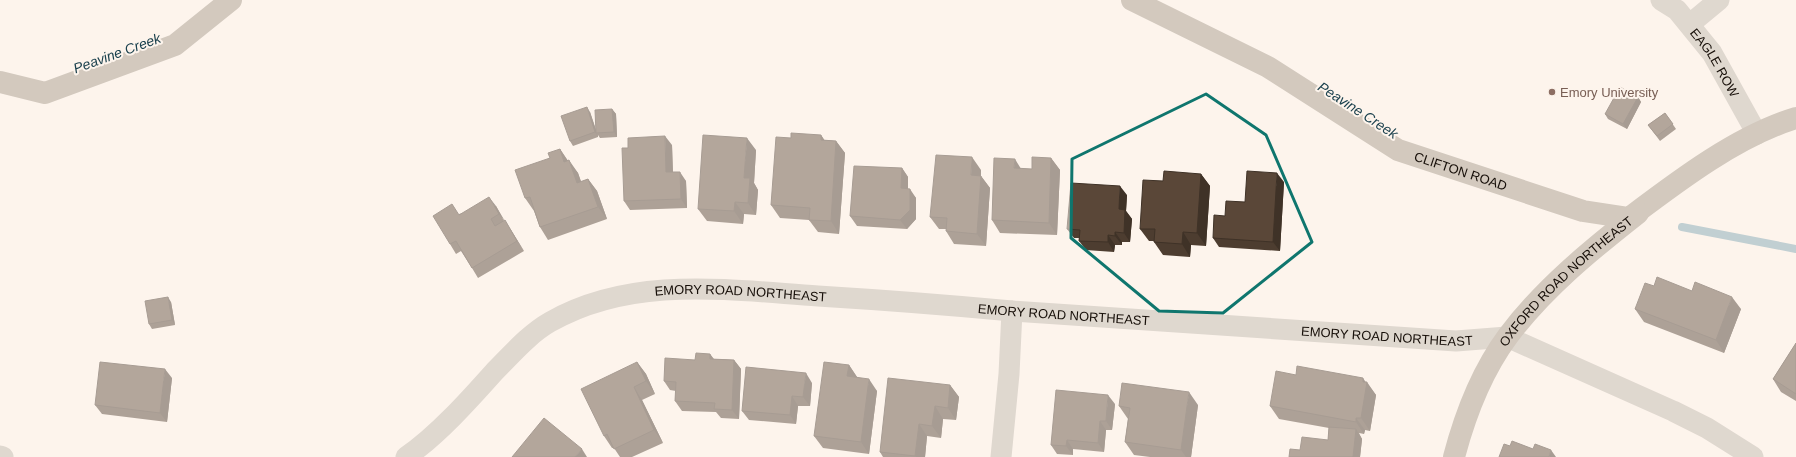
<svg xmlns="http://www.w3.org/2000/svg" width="1796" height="457" font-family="Arial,sans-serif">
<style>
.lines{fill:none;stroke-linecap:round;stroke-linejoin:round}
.stream{stroke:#78a2b1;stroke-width:8}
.street{stroke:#bbb5ab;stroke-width:21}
.secondary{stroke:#9f9586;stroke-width:22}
.wall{fill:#4d3d30}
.shaded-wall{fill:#3f3227}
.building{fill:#5a4738;stroke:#3f3227}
.marked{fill:none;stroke:#0f766e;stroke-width:3;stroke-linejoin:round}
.education-dot{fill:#8d6e63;stroke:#fdf4ec;stroke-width:1.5}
.labels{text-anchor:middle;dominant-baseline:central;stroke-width:4;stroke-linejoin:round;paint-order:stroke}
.street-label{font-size:13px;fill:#170f09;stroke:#fdf4ec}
.education-label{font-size:13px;fill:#785e54;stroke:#fdf4ec;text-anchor:start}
.water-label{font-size:14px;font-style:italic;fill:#1a404d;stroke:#fdf4ec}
</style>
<rect width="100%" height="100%" fill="#fdf4ec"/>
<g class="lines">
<path class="stream" d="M1682 227 1796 249"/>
<g class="street">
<path id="s1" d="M1661 0 1677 10 1712 53 1757 134"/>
<path d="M1690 24 1719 0"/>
<path d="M0 456 3 457"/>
<path id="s2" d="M406 457C437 436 470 399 495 371 512 354 529 334 550 322 632 275 728 290 818 296 883 300 948 305 1012 311L1456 341 1507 337 1673 411 1707 428 1753 457"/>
<path d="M1001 457 1009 374 1012 311"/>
</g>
<g class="secondary">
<path id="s3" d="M1132 0 1268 67 1398 150 1583 211 1629 218C1678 181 1737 136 1796 118"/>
<path d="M0 82 45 93 175 45 231 0"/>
<path id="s4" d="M1454 457C1465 415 1482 371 1508 336 1544 288 1591 250 1638 213"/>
</g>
</g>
<path class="wall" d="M1638 97 1641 102 1627 129 1608 119 1605 114Z
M612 109 616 114 617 137 600 138 598 135V137L573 146 570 141 590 112 596 130Z
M1665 113 1676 129 1660 141 1648 125Z
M821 135 824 140 836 141 845 153 839 234 818 232 809 220 780 218 771 205 791 138Z
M672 145 673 172 686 181 687 208 630 210 624 201Z
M560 149 568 161 578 173 581 182 588 179 597 191 607 219 548 240 540 227 534 211 525 198 550 158Z
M756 150 754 183 758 190 756 215 744 214 743 224 707 221 698 209Z
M1051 158 1060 170 1057 235 1000 233 992 220 1021 169H1032Z
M902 168 908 177V189L916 198V219L907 229 857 226 850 216Z
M981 170V176L990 188 986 246 954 244 946 231V229H939L930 217Z
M1201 174 1210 186 1206 246 1191 245 1190 257 1163 255 1154 242V241H1149L1140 229 1163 181Z
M1284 182 1280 251 1219 247 1213 238 1225 216 1245 202Z
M1127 195 1126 211 1132 219 1130 242H1122V245H1115L1114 252 1086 250 1079 241V238H1074L1067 229Z
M496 206 504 221 511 230 524 251 478 278 472 268 461 251 456 254 450 244 459 214Z
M1654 286 1741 309 1724 353 1644 322 1635 309Z
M171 302 175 325 152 329 149 324Z
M1796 343V401L1781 392 1773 379Z
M710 354 714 359 734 360 741 369 739 419 721 418 716 412 682 411 675 401 676 391 670 390 664 381 695 360Z
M637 362 646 374 655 394 642 400 663 443 632 457H620L614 448H612L604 436Z
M849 365 857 377 877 391 869 454 823 448 814 436Z
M1296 375 1366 382 1376 395 1370 431 1365 430 1364 434 1359 433 1362 439 1360 457H1289L1300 450 1328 440 1329 428 1279 419 1270 406Z
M172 378 167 422 102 414 95 405Z
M812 383 810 406H798L796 424 749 420 742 411Z
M950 385 959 397 956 420 943 419 941 438 927 436 925 457H883L880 452Z
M1115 404 1112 430H1106L1104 452 1073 449V455L1057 454 1051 445Z
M1198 405 1191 457H1150L1134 455 1125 442 1128 419 1119 406Z"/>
<path class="shaded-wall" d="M1638 97 1641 102 1627 129 1623 124Z
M587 107 590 112 597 133H596L598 137 595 132Z
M612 109 616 114 617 137 614 132Z
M821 135 830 148 821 140Z
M665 136 672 145 673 181 666 172Z
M747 138 756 150 754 183 758 190 756 215 748 203 744 178Z
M836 141 845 153 839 234 831 221Z
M560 149 568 161 564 162Z
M972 157 981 170 980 188 971 175Z
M1051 158 1060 170 1057 235 1049 223Z
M1015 159 1023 172 1014 168Z
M569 160 578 173 586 195 577 183Z
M902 168 908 177V197L901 188Z
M680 172 686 181 687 208 681 199Z
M1277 173 1284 182 1280 251 1273 242Z
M1201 174 1210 186 1206 246 1197 233Z
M981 176 990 188 986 246 977 234Z
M588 179 597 191 607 219 598 207Z
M1120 186 1127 195 1126 211 1132 219 1130 242 1124 233 1119 209Z
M910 189 916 198V219L907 229 900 220Z
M489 197 496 206 506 223 499 214Z
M735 202 744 214 743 224 734 211Z
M505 220 511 230 524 251 517 241Z
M1115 232 1122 242V245L1115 236Z
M1183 232 1191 245 1190 257 1182 244Z
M1108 235 1115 245 1114 252 1108 242Z
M168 297 171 302 175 325 172 320Z
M1732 297 1741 309 1724 353 1716 340Z
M710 354 716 363 710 359Z
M734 360 741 369 739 419 732 410Z
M637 362 646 374 655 394 646 381Z
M849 365 857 377 847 376Z
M165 369 172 378 167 422 160 413Z
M806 373 812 383 810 406 803 397Z
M1363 378 1367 384V382L1376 395 1370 431 1361 418Z
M869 379 877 391 869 454 861 442Z
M950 385 959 397 956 420 948 408Z
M634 387 642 400 663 443 654 430Z
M1189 392 1198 405 1191 457H1186L1181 450Z
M1108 395 1115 404 1112 430 1106 421Z
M792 396 798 406 796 424 790 415Z
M935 406 943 419 941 438 932 426Z
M1356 418 1365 430 1364 434 1356 422Z
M1100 421 1106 430 1104 452 1098 443Z
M919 424 927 436 925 457H916L915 456Z
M1356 429 1362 439 1360 457H1353Z
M1067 440 1073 449V455L1066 446Z
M582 449 587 457H575Z
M1551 450 1556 457H1549Z"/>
<path class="building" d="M1620 87 1638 97 1623 124 1605 114Z
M587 107 595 132 570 141 561 116Z
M612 109 614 132 596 133 595 110Z
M1665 113 1673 124 1657 136 1648 125Z
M791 133 821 135V140L836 141 831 221 809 220 810 208 771 205 776 137 791 138Z
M703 135 747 138 744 178H750L748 203 735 202 734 211 698 209Z
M665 136 666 172H680L681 199 624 201 622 148H628V138Z
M560 149 564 162 569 160 577 183 588 179 598 207 540 227 530 197 525 198 515 170 550 158 548 153Z
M936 155 972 157 971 175 981 176 977 234 946 231 947 218 930 217Z
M1032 157 1051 158 1049 223 992 220 994 158 1015 159 1014 168 1032 169Z
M854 166 902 168 901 188 910 189V210L900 220 850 216Z
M1164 171 1201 174 1197 233 1183 232 1182 244 1154 242 1155 229H1140L1143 180 1163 181Z
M1247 171 1277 173 1273 242 1213 238 1214 215 1225 216 1226 201 1245 202Z
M1071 183 1120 186 1119 209 1125 210 1124 233 1115 232V236L1108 235V242L1079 241 1080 230 1067 229Z
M489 197 499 214 491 219 495 226 505 220 517 241 472 268 456 241 450 244 433 216 452 204 459 215Z
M1657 277 1692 291 1695 282 1732 297 1716 340 1635 309 1645 283 1654 286Z
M168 297 172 320 149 324 145 301Z
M1796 343V394L1773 379Z
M696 353 710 354V359L734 360 732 410 714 409 715 403 675 401 676 382 664 381 665 358 695 360Z
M100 362 165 369 160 413 95 405Z
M637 362 646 381 634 387 654 430 614 449 607 434 604 436 581 389Z
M824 362 849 365 847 376 869 379 861 442 814 436Z
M1297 366 1363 378V382H1367L1361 418H1356V422L1270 406 1276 371 1296 375Z
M746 367 806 373 803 397 792 396 790 415 742 411Z
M888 378 950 385 948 408 935 406 932 426 919 424 915 456 880 452Z
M1122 383 1189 392 1181 450 1125 442 1130 408 1119 406Z
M1056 390 1108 395 1106 421H1100L1098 443 1067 440 1066 446 1051 445Z
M544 418 582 449 575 457H512Z
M1329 427 1356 429 1353 457H1289L1290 449 1300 450 1302 437 1328 440Z
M1512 441 1533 449 1535 444 1551 450 1549 457H1499L1504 444 1510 446Z"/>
<path d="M0 0H1796V457H0ZM1206 94 1266 135 1312 242 1223 313 1159 311 1071 238 1072 159Z" fill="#fdf4ec" fill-opacity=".55" fill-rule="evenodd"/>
<path class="marked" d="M1206 94 1266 135 1312 242 1223 313 1159 311 1071 238 1072 159Z"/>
<circle class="education-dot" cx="1552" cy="92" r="4"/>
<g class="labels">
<g class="street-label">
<text stroke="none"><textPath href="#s1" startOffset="84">EAGLE ROW</textPath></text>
<text stroke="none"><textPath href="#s3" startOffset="372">CLIFTON ROAD</textPath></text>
<text stroke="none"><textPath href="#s4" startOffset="213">OXFORD ROAD NORTHEAST</textPath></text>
<text stroke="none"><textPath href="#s2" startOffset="394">EMORY ROAD NORTHEAST</textPath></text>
<text stroke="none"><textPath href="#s2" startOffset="718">EMORY ROAD NORTHEAST</textPath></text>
<text stroke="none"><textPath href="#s2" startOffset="1042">EMORY ROAD NORTHEAST</textPath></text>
</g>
<g class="education-label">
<text x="1560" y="92">Emory University</text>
</g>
<g class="water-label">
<text transform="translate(117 53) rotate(-20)">Peavine Creek</text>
<text transform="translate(1358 110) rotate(33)">Peavine Creek</text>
</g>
</g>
</svg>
